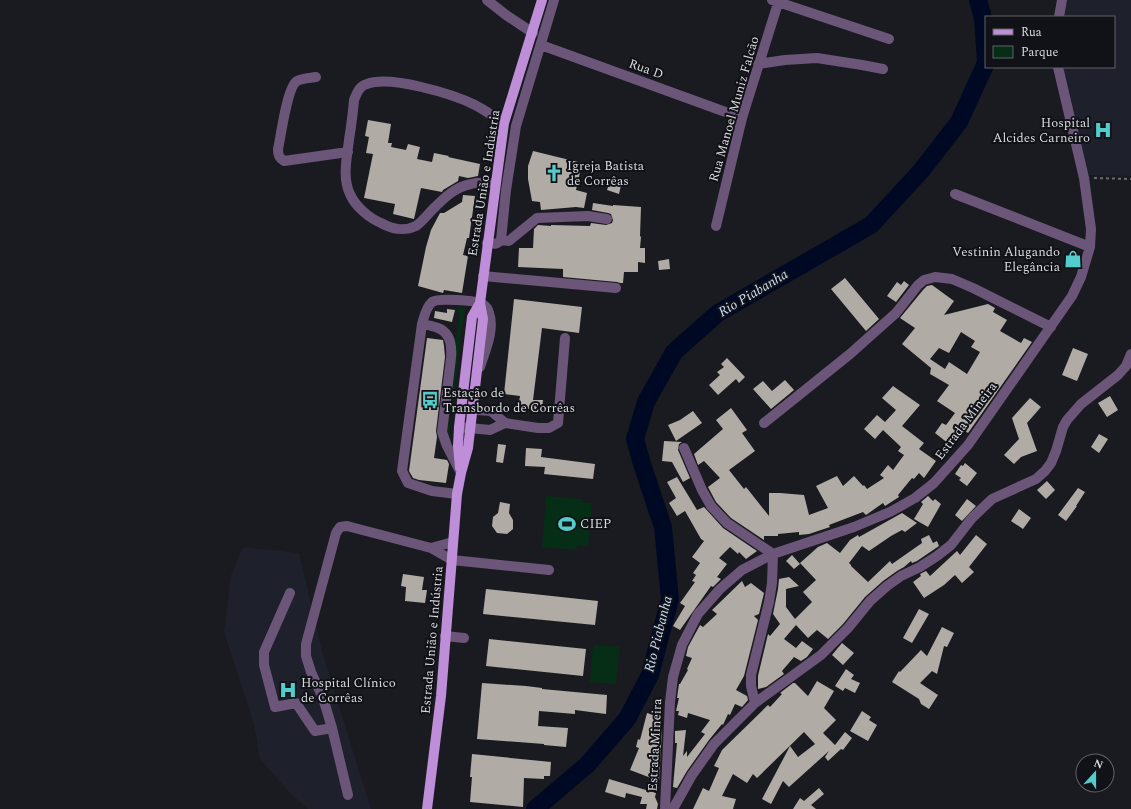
<svg xmlns="http://www.w3.org/2000/svg" width="1131" height="809" font-family="Spectral,serif">
<style>
.built{fill:#1e202b}
.green{fill:#062e16}
.lines{fill:none;stroke-linecap:round;stroke-linejoin:round}
.river{stroke:#000923;stroke-width:18}
.building{fill:#b1aba5;fill-rule:evenodd}
.path{stroke:#6a6b70;stroke-width:2;stroke-dasharray:3 3;stroke-linecap:butt}
.minor{stroke:#6b5578;stroke-width:10}
.major{stroke:#be8ed8;stroke-width:10}
.labels{text-anchor:middle;dominant-baseline:central;stroke-width:4;stroke-linejoin:round;paint-order:stroke}
.street-label{font-size:13px;fill:#d9dade;stroke:#111217}
.poi-label{font-size:13px;fill:#d9dade;stroke:#111217;text-anchor:start}
.water-label{font-size:14px;font-style:italic;fill:#c9def8;stroke:#111217}
</style>
<rect width="100%" height="100%" fill="#1a1b20"/>
<path class="built" d="M1067 0H1131V176L1086 175 1061 67H1114V17H1063Z
M243 547 299 553 323 655 371 809H308L290 793 260 759 254 724 224 632 231 575Z"/>
<path class="green" d="M458 306 465 307 449 424 450 431 449 439 445 428 459 317Z
M546 496 582 499 581 502 592 503 588 546 577 545 576 550 542 547Z
M593 645 620 647 616 684 590 682Z"/>
<g class="lines">
<path class="river" d="M535 809 587 765 627 719 650 675 670 599 663 527 642 464 635 439 646 402 674 352 718 313 871 225 921 171 959 122 986 63 983 18 978 0"/>
</g>
<path class="building" d="M368 120 391 124 388 143H392L391 147 406 150 408 144 420 147 417 159 432 162 434 153 449 156 448 157 480 164 478 176 468 178 459 176 458 181 443 190 442 192 421 188 414 219 393 214 395 204 364 198 373 154 366 153 369 137 365 136Z
M533 151 582 163 576 190 587 193 584 208 576 207 541 210 540 202 532 201 528 179V166Z
M611 178 622 181 619 194 607 190Z
M463 195 475 196 469 238H467L463 255 468 256 462 293 444 290 443 293 418 286 426 247 431 230 440 213H444L462 202Z
M593 203 613 206V205L641 207 640 236 641 237 640 248H645V263L638 262V272H624L623 283H620L617 282 563 277V269L518 267 519 248H533L534 229 538 225 551 226V225L590 226 591 223 606 225 612 223 613 220 611 214 608 213 592 210Z
M669 259 670 269 659 270 658 261Z
M845 278 879 319 866 331 831 289Z
M904 281 909 285 896 302 887 296 897 282 901 285Z
M932 285 954 301 944 315 988 304 995 308 993 312 1007 320 1000 331 1021 343 1024 338 1032 342 968 433 960 427 949 444 935 433 942 423 946 425 955 413 937 401 949 385 930 374 931 368 902 344 915 328 900 318 923 290 927 286ZM961 332 975 341 971 347 980 352 967 374 949 362 945 369 930 359 939 348 949 353Z
M514 299 582 307 579 333 542 328 533 400H543L542 410 518 408 520 396 504 394Z
M447 309 455 310 452 322 434 318 435 311 447 313Z
M427 338 443 340 444 346 445 357 436 431 437 437 434 458 447 460 449 464 446 483 419 480 413 478 409 471Z
M1073 348 1088 354 1077 381 1062 375Z
M727 358 745 377 739 383 736 379 718 395 709 385 720 375 717 372 724 367 721 364Z
M785 380 794 390 771 409 753 389 763 381 772 391Z
M893 386 920 405 902 426 924 443 919 449 936 461 924 478 919 473 914 479 912 478 898 495 899 497 885 506 883 503 866 515 863 512 829 525 830 527 809 534 799 535V532L778 534V536H764V540L731 518 716 502 708 487 720 478 704 461 698 465 694 454 723 429 716 420 731 408 747 430 742 433 755 451 729 470 744 489 746 487 769 516V493H780L804 495 809 515 828 508 816 486 837 476 843 486 854 476 863 486 864 485 867 489 884 478 880 475 888 465 893 470 904 455 898 451 901 447 883 430 875 439 864 429 877 415 885 422 896 410 882 398Z
M1110 396 1118 410 1107 417 1098 403Z
M1030 398 1041 407 1027 423 1037 451 1021 457 1014 464 1004 455 1019 439 1012 418Z
M693 411 702 423 676 441 668 425 680 420Z
M1099 434 1108 439 1099 453 1091 447Z
M664 441 682 442 679 444 678 450 690 478 683 482 672 462 662 461Z
M498 444 506 445 503 463 496 462Z
M526 448 542 449 541 457 595 464 593 479 544 474 545 467 525 466Z
M965 463 977 473 967 486 959 480 961 478 955 474 961 465 963 466Z
M677 477 697 510 704 507 723 528 757 551 746 559 739 552 738 554 730 547 719 558 727 564 717 577 721 579 713 587 711 586 680 630 673 626 685 606 680 603 695 582 692 581 696 575 693 573 700 563 692 557 704 541 701 539 685 511 677 516 669 503 676 498 667 482Z
M1047 481 1055 490 1046 499 1037 490Z
M1078 488 1085 492 1076 506H1077L1066 521 1058 515Z
M928 496 933 501 935 499 941 504 928 527 914 519 923 504 921 502Z
M967 499 976 506 962 521 955 515Z
M500 502 510 504 509 513 513 520V529L507 534 497 533 492 526 493 517 498 513Z
M1019 509 1031 518 1023 529 1011 521Z
M902 513 917 523 905 532 902 530 891 536 869 551 862 546 849 563 851 565V566L868 582 890 561 892 564 922 543 921 539 929 535 933 543 937 541 939 546 917 561 912 563 911 561 904 567 897 571 883 581 865 597 843 624 828 639 817 630 808 638 796 625 784 639 796 648 802 641 813 649 807 657 801 661 794 657 782 671 784 674 766 687 758 689V676L768 634 770 636 780 624 773 614 778 589 779 579 789 577 799 586 786 589V607L795 619 812 602 803 592 816 580 800 563 818 547 827 543 840 553 850 540 858 535 859 537Z
M976 535 987 544 969 567 974 572 962 583 955 575 944 585 924 598 913 582 921 576 920 574 926 571 930 576 957 551 960 555Z
M792 555 800 564 794 569 786 561Z
M403 574 424 577 422 590H427L425 603 405 601 406 587 401 586Z
M742 581 745 587 751 583 764 593 759 614 754 616 758 620 744 676 736 690 747 696 748 700 742 707 735 704 730 715 728 714 723 725 722 724 709 740 687 771 677 788 673 787 677 743H675V731L686 730 683 756 687 751V757L705 734 701 732 710 720 688 713 687 718 678 715 679 711H676L679 698H677L679 684H680L688 670 687 669 692 658 686 656 688 647 700 625 703 627 717 614 712 610Z
M486 589 598 601 595 625 483 614Z
M919 609 929 614 912 643 903 638Z
M942 627 954 633 947 647 944 646 937 674 932 671 920 683 938 695 929 709 921 704 919 699 892 682 899 671 900 672 921 650 927 656Z
M489 639 586 649 583 676 486 666Z
M842 643 854 653 843 665 832 655Z
M846 669 854 675 851 679 860 683 855 693 845 688 843 691 835 686Z
M817 681 834 691 824 708 836 720 823 733 835 745 845 732 852 738 843 750 841 749 828 761 825 757 829 751 789 787 783 781 771 804 762 799 790 746 798 757 815 744 804 732 757 778 753 774 747 783 733 774 722 796 736 799 733 809H693L703 788 709 791 719 768 714 766 722 750 768 705 770 707 782 694 780 693 793 683H795L808 696Z
M482 683 526 686 542 688V689L607 695 606 714 575 710V714L539 711 538 726 568 728 566 747 544 745V744L477 739Z
M862 711 871 717 869 720 877 725 868 741 850 731Z
M647 713 657 716 654 727 662 729 659 781 630 770 639 748 636 747 638 739 640 740Z
M472 754 551 762 550 776H544V779L524 778 523 807 470 802 472 777H470Z
M609 779 656 793 655 797 658 804 657 809H646L647 804H640L642 797 626 793 625 798 605 792Z
M819 788 824 794 811 805 816 809H793L800 798 804 801Z"/>
<g class="lines">
<path class="path" d="M1094 178 1131 179"/>
<path class="minor" d="M487 0 506 15 533 33
M772 0 889 39
M1059 17 1062 0
M541 45 742 118
M758 64 785 60 817 58 862 65 883 69
M316 77C310 78 302 78 297 81 287 87 281 136 278 149 278 155 279 158 284 161L348 152
M495 183C487 183 479 182 471 184 455 187 444 198 433 209 428 214 422 222 416 226 403 232 392 229 381 223 369 218 355 206 350 194 342 178 347 157 349 140 351 127 353 113 354 100 357 93 359 86 367 84 390 75 453 94 475 105 485 110 494 117 504 123
M955 194 1090 247
M716 226 742 118 779 0
M501 240 509 241 537 218 588 216 607 219
M487 243C493 244 497 245 501 240L506 190 516 126 554 0
M483 276 616 288
M422 324C427 325 433 326 438 328 451 333 452 346 451 358L442 432 447 446 460 471
M464 409 491 411 505 423
M764 423 850 354 896 313 918 285 924 280 935 277 952 279 973 288 1051 327
M459 427 490 430 505 423 538 428H549L558 423 565 338
M684 448 702 490 711 506 727 523 773 554 772 583 769 602 751 675V686L755 703
M457 494 432 491 408 483 402 471 422 324C424 317 426 307 432 302 438 298 475 300 482 304 486 306 488 308 489 313 495 330 485 351 480 367
M431 548 453 542
M290 593 264 652V665L275 707 296 703 315 731 332 728
M445 636 464 638
M348 795 332 728 323 698 311 672 306 656V644L336 533 340 527 347 526 431 548 452 560 549 570
M665 809 670 702 673 677 682 645 698 614 720 589 742 570 773 554 854 527 890 512 915 498 934 483 968 445 1072 296 1081 277 1090 247 1091 229 1084 178 1058 67
M673 809 692 775 714 744 755 703 821 655 848 628 870 601 887 586 901 576 920 567 937 556 951 545 972 518 992 499 1036 479 1045 471 1051 463 1056 451 1063 427 1067 420 1081 404 1118 375 1126 366 1131 354"/>
<path class="major" d="M460 468 458 446 459 427 472 317 480 303
M427 809 441 696 457 494 461 473 468 448 483 319 480 303 504 123 542 0"/>
</g>
<defs>
<g id="hospital-bare" transform="scale(1.38)"><path d="M-5-5h3v3.5h4V-5h3V5h-3V1.5h-4V5h-3Z" fill="#52cdcc" stroke="#111217" stroke-width="2.5" paint-order="stroke"/></g>
<g id="church-bare" transform="scale(1.38)"><path d="M-1.2-6h2.4v3.5h3.3v2.4h-3.3V6h-2.4V-.1h-3.3v-2.4h3.3Z" fill="#52cdcc" stroke="#111217" stroke-width="2.5" paint-order="stroke"/></g>
<g id="shop-bare" transform="scale(1.38)"><path d="M-5-2.5h2.3a2.7 3.5 0 0 1 5.4 0H5L5.5 6h-11ZM-1.5-2.5h3a1.5 2.3 0 0 0-3 0Z" fill="#52cdcc" stroke="#111217" stroke-width="2.5" paint-order="stroke"/></g>
<g id="bus-bare" transform="scale(1.38)"><path d="M-5-6H5V4H4V6H2V4H-2V6H-4V4H-5ZM-3.5-4V0h7V-4ZM-3.5 1.2v1.5H-2V1.2ZM2 1.2v1.5H3.5V1.2Z" fill="#52cdcc" stroke="#111217" stroke-width="2.5" paint-order="stroke"/></g>
<g id="stadium-bare" transform="scale(1.38)"><path d="M0-5a6.5 5 0 1 0 0 10a6.5 5 0 1 0 0-10ZM-3.5-1.8h7v3.6h-7Z" fill="#52cdcc" stroke="#111217" stroke-width="2.5" paint-order="stroke"/></g>
</defs>
<g fill-rule="evenodd">
<use href="#hospital-bare" x="1103" y="130"/>
<use href="#church-bare" x="554" y="173"/>
<use href="#shop-bare" x="1073" y="259"/>
<use href="#bus-bare" x="430" y="400"/>
<use href="#stadium-bare" x="567" y="524"/>
<use href="#hospital-bare" x="288" y="690"/>
</g>
<g class="labels">
<g class="street-label">
<text transform="translate(646 69) rotate(20)">Rua D</text>
<text transform="translate(734 109) rotate(-74)">Rua Manoel Muniz Falcão</text>
<text transform="translate(484 183) rotate(-81)">Estrada União e Indústria</text>
<text transform="translate(966 421) rotate(-53)">Estrada Mineira</text>
<text transform="translate(432 640) rotate(-85)">Estrada União e Indústria</text>
<text transform="translate(655 745) rotate(-87)">Estrada Mineira</text>
</g>
<g class="poi-label">
<text x="1090" y="123" text-anchor="end">Hospital<tspan x="1090" dy="15">Alcides Carneiro</tspan></text>
<text x="567" y="166">Igreja Batista<tspan x="567" dy="15">de Corrêas</tspan></text>
<text x="1060" y="252" text-anchor="end">Vestinin Alugando<tspan x="1060" dy="15">Elegância</tspan></text>
<text x="443" y="393">Estação de<tspan x="443" dy="15">Transbordo de Corrêas</tspan></text>
<text x="580" y="524">CIEP</text>
<text x="301" y="683">Hospital Clínico<tspan x="301" dy="15">de Corrêas</tspan></text>
</g>
<g class="water-label">
<text transform="translate(753 293) rotate(-31)">Rio Piabanha</text>
<text transform="translate(658 634) rotate(-76)">Rio Piabanha</text>
</g>
</g>
<rect x="985" y="16" width="130" height="52" fill="#111217" stroke="#616267"/>
<rect x="993" y="29" width="20" height="6" fill="#be8ed8" stroke="#616267"/>
<text x="1021" y="36" font-size="12" fill="#d9dade">Rua</text>
<rect x="993" y="46" width="20" height="12" fill="#062e16" stroke="#616267"/>
<text x="1021" y="56" font-size="12" fill="#d9dade">Parque</text>
<g transform="translate(1095 773) rotate(21)"><circle r="19" fill="#111217" stroke="#616267"/>
<path d="M0-3L7 15L0 10L-7 15Z" fill="#52cdcc"/>
<text y="-6" font-size="11" font-weight="bold" text-anchor="middle" fill="#d9dade">N</text>
</g>
</svg>
